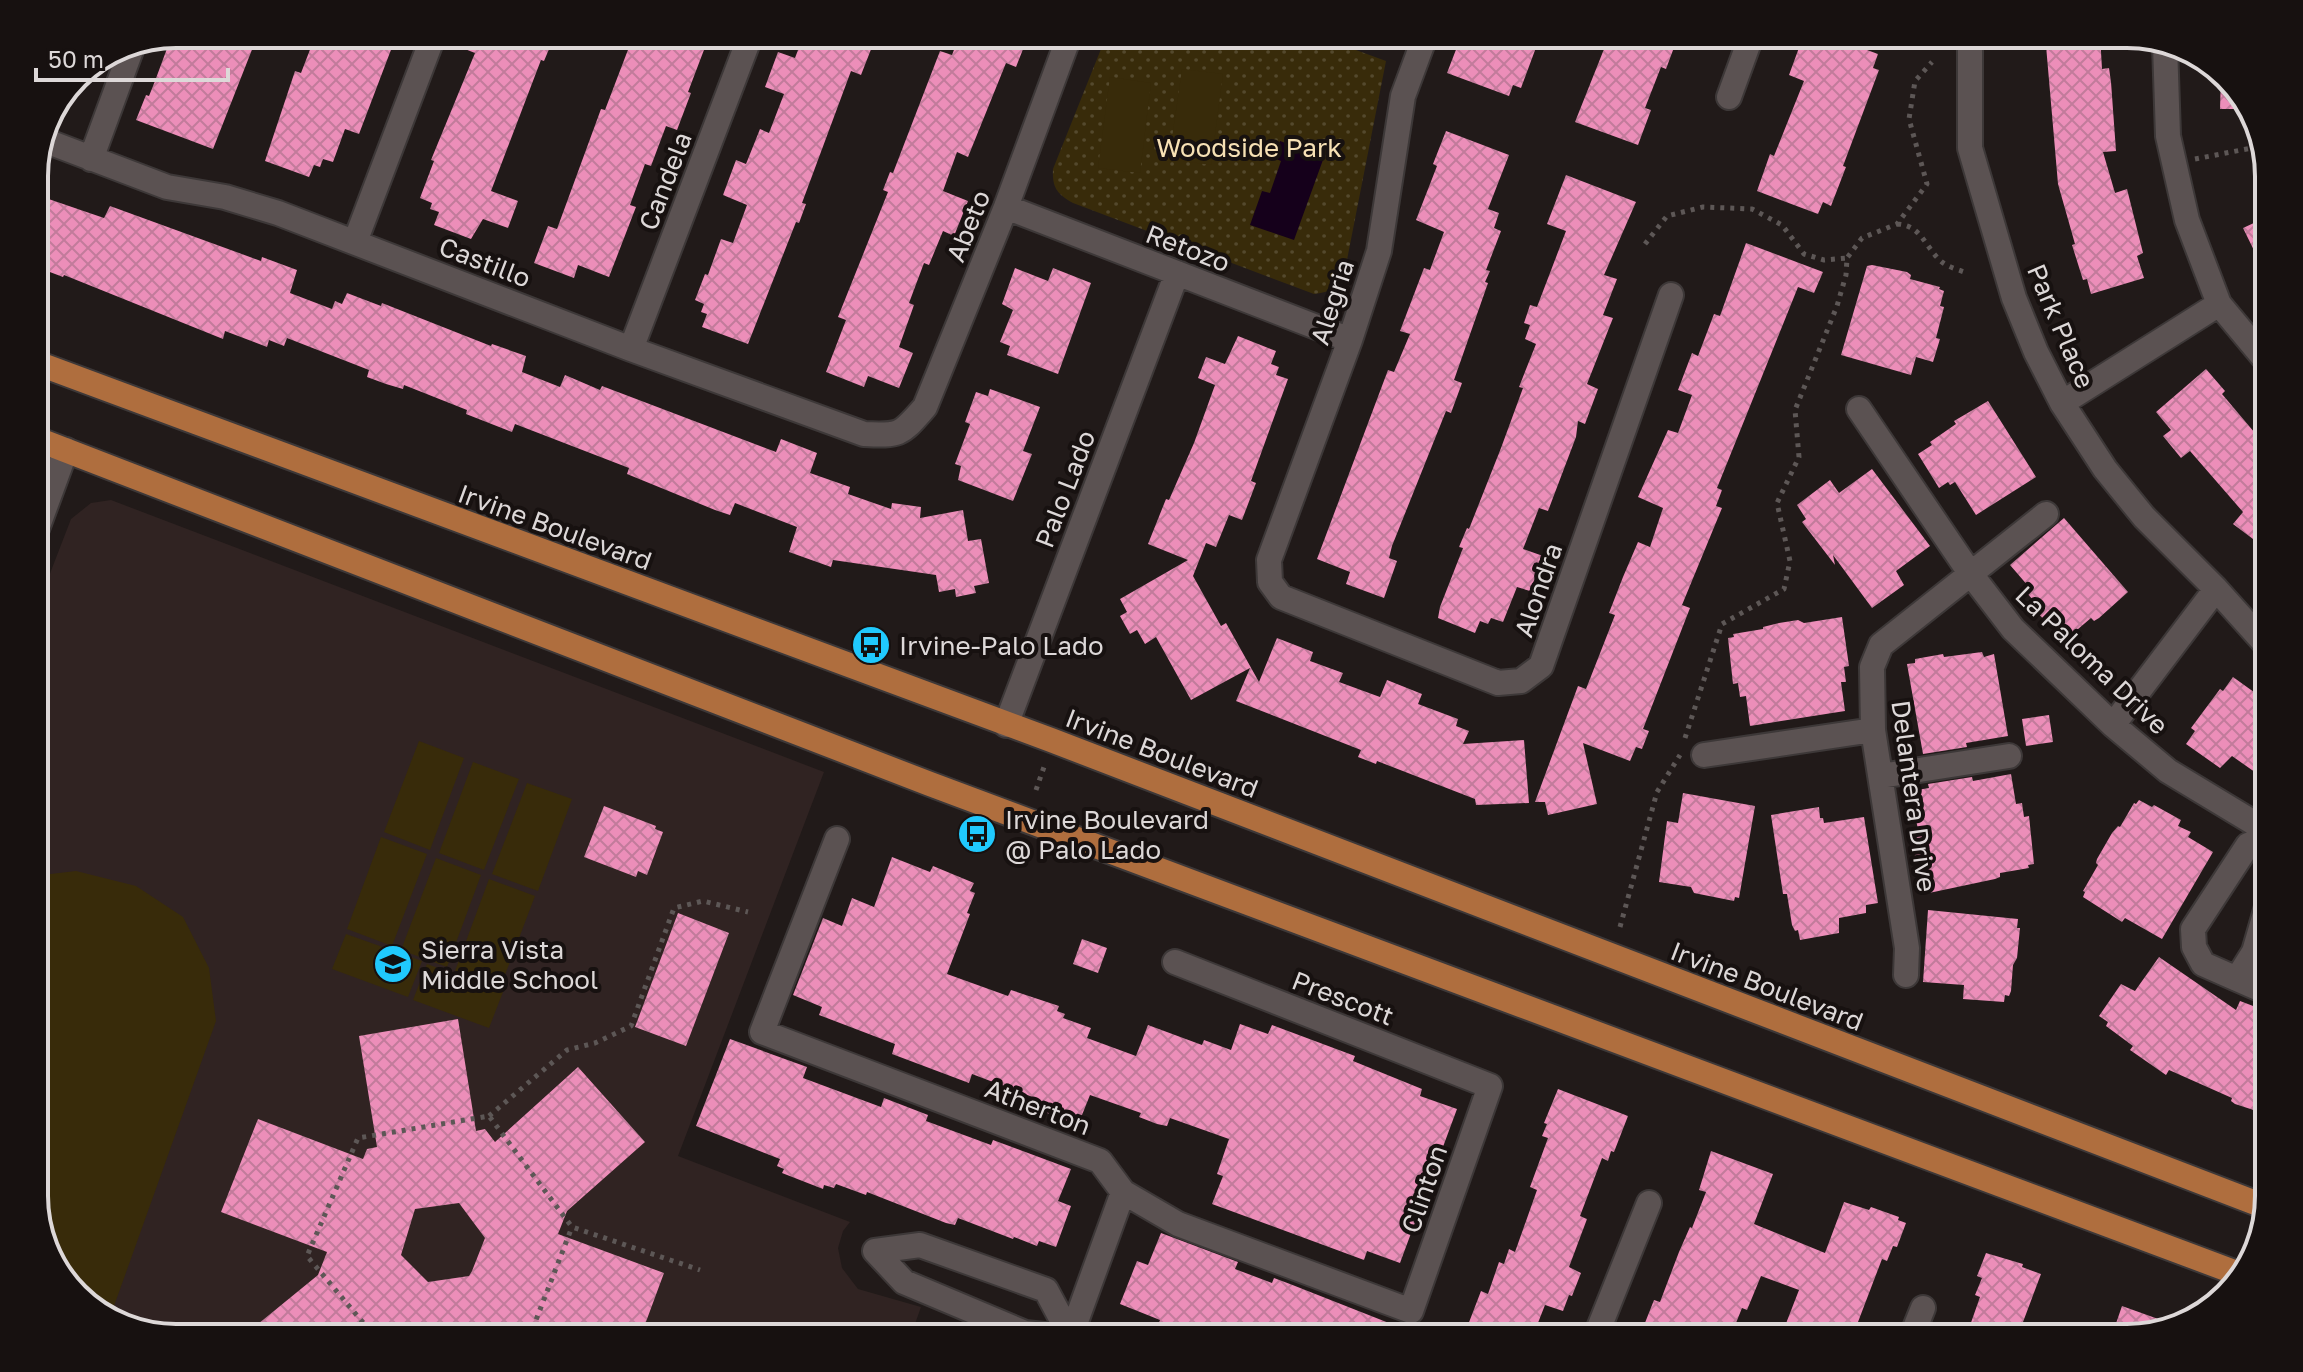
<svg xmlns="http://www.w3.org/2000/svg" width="2303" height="1372" font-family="'Golos Text',sans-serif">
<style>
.built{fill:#302322}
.green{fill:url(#green-dots)}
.pitch{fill:#382b0a}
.water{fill:#15001b}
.building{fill:url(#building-cross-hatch);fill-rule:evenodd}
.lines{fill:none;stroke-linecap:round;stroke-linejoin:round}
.minor-casing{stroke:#3d3838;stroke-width:28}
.major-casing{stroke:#3d3838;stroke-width:28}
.path{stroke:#5d5756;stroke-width:5;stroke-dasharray:4 6;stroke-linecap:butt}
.minor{stroke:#5b5252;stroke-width:24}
.major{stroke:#af6e3e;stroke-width:24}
.labels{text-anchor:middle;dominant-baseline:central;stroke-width:8;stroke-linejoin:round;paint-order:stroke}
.park-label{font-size:26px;fill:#f7e1b5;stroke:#171110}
.street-label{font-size:26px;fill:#ddd8d8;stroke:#171110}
.poi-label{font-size:26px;fill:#ddd8d8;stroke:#171110;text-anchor:start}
.rim{fill:none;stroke:#ddd8d8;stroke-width:4}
</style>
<defs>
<pattern id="green-dots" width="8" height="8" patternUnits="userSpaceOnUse" patternTransform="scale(2)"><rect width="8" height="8" fill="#382b0a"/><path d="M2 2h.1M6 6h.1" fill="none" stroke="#54492d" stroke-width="1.8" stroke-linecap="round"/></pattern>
<pattern id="building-cross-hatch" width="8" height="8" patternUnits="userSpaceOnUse" patternTransform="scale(2)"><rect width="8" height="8" fill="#ec8eb9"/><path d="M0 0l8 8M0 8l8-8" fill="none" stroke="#c27b9b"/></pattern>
</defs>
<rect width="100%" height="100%" fill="#211a19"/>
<path class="built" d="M111 500 824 772 678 1156 850 1222 843 1231 838 1248 842 1268 858 1289 921 1307 910 1338H176L104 1319 53 1268 34 1205V615L71 519 91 503Z"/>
<path class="green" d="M1107 34H1312L1386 61 1346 265C1338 286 1337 291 1314 294L1073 203C1057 194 1052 188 1053 169Z"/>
<path class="pitch" d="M1182 69 1223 74 1211 165 1169 159Z
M1110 77 1151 83 1140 173 1098 168Z
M419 741 464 758 430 850 384 832Z
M473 762 519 779 484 870 439 853Z
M527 783 572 799 538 891 492 874Z
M381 837 427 854 392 946 347 929Z
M436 858 481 875 447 967 401 950Z
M76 871 136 886 183 917 209 968 216 1021 109 1320 104 1319 53 1268 34 1205V876Z
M489 879 535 896 500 988 455 971Z
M346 934 422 961 408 997 332 969Z
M427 964 503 992 489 1028 413 1000Z"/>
<path class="water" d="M1280 141 1324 157 1294 240 1250 225 1262 191 1270 193 1281 161 1274 158Z"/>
<path class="building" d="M253 34 250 40 255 42 213 149 136 120 146 95 149 96 155 81 172 35Z
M316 34H397L359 134 345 129 333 162 323 159 320 167 314 165 309 177 265 161 295 71 301 73Z
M449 34H547L545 40 552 42 544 61 541 60 491 191 518 201 508 228 483 219 471 239 434 225 439 212 430 209 432 203 420 198 434 161 431 160 475 53 447 42Z
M634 34H710L688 92 691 93 677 130 666 126 651 166 645 164 630 205 636 207 609 277 578 265 574 278 534 263 548 226 557 229 601 109 605 110Z
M804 34H877L861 75 851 71 802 203 806 204 799 223 796 222 748 344 702 327 707 314 701 312 704 304 695 300 705 274 708 275 721 239 733 243 747 205 723 195 736 160 746 164 760 129 769 133 784 94 765 87 778 52 795 58Z
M960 34H1029L1016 67 1006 63 968 157 957 152 943 191 968 201 954 236 943 231 929 265 924 263 909 303 914 305 899 347 913 353 899 388 868 376 864 387 826 372 846 320 838 317 888 192 883 190 890 172 893 173 940 51 952 55Z
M1462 34H1541L1521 88 1513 85 1509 96 1447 73Z
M1610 34H1679L1666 69 1661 67 1645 108 1651 110 1638 145 1575 122Z
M1804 34H1860L1856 46 1878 54 1873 68 1879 70 1843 166 1846 167 1831 206 1823 202 1818 214 1757 191 1770 154 1774 156 1804 81 1789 75Z
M2045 34H2100L2102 69 2109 68 2111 82 2116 151 2103 152 2115 193 2127 189 2143 253 2137 256 2144 278 2091 294 2087 279 2083 280 2072 245 2075 244 2058 184Z
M2221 75 2250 104 2251 109H2220Z
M1446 131 1509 155 1488 209 1499 213 1494 228 1501 231 1486 270 1490 271 1485 282 1488 283 1454 380 1462 383 1451 413 1446 411 1392 546 1389 558 1397 561 1384 598 1346 584 1350 572 1317 559 1388 370 1394 372 1410 334 1400 331 1424 268 1430 270 1444 232 1416 220 1437 166 1433 164Z
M1566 175 1636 202 1604 275 1617 279 1603 315 1613 318 1587 384 1598 389 1585 424 1578 421 1576 437 1548 511 1539 508 1523 549 1543 556 1530 591 1517 587 1503 622 1491 618 1488 624 1480 621 1475 633 1438 618 1440 607 1463 548 1459 547 1467 528 1469 529 1501 448 1523 388 1519 387 1536 344 1525 339 1530 325 1524 323 1530 305 1537 307 1566 231 1547 224Z
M34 194 104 218 110 206 261 261 262 257 297 270 290 293 332 309 335 301 342 304 347 293 381 306 382 303 491 346 492 344 526 356 522 372 560 387 565 375 600 390 602 386 776 452 781 439 817 453 810 473 850 487 848 494 891 509 892 503 921 507 920 518 963 510 968 541 981 539 989 583 974 586 976 593 956 597 955 589 939 592 936 575 833 560 831 567 789 552 797 527 735 503 730 515 715 510 627 474 629 468 515 424 512 432 466 414 467 410 404 385 403 389 386 384 367 377 369 370 287 338 284 346 269 340 267 347 225 331 223 339 64 275 63 277 34 266Z
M2269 216V281L2243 228Z
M1746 243 1823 272 1814 293 1798 287 1717 488 1722 490 1716 506 1722 508 1682 605 1690 608 1643 729 1649 731 1642 749 1636 747 1630 761 1583 743 1597 804 1548 815 1545 802H1535L1578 686 1586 689 1615 615 1609 613 1623 577 1638 542 1650 547 1663 508 1638 497 1668 430 1678 433 1692 395 1678 390 1692 353 1698 356 1714 314 1720 316Z
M1872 265 1907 272 1911 275 1910 279 1940 287 1939 289 1944 291 1940 306 1944 307 1936 338 1940 339 1933 362 1916 357 1911 375 1841 355 1867 266Z
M1015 268 1048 281 1053 268 1091 283 1058 374 1007 355 1010 346 1000 342 1013 310 1002 304Z
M1238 336 1276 351 1271 364 1279 367 1276 375 1288 379 1251 481 1256 483 1242 520 1229 515 1216 547 1206 543 1193 576 1221 626 1226 623 1259 682 1277 638 1313 652 1310 661 1343 673 1339 682 1380 697 1387 680 1422 694 1418 704 1458 719 1456 726 1469 731 1463 744 1524 740 1529 803 1476 805 1475 799 1377 761 1376 764 1358 757 1361 750 1236 701 1250 668 1191 700 1156 637 1145 644 1137 630 1130 634 1120 616 1127 612 1120 599 1188 560 1148 544 1166 499 1169 500 1194 443 1215 385 1198 378 1206 357 1225 364Z
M2206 369 2225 391 2222 394 2266 446 2257 454 2265 464 2256 472 2269 482V551L2233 524 2243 512 2190 451 2181 458 2163 436 2171 430 2156 412Z
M990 389 1040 407 1023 451 1032 454 1013 501 958 480 961 466 955 464 970 424 965 422 976 392 988 396Z
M1988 401 2036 477 1976 515 1955 482 1950 485 1948 482 1939 488 1918 454 1932 445 1930 442 1956 424 1954 421Z
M1872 469 1930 546 1896 571 1904 585 1872 608 1833 555 1835 565 1802 522 1806 519 1797 505 1830 480 1839 493Z
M2064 518 2128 592 2099 618 2094 621 2091 618 2064 641 2030 605 2034 601 2025 591 2029 587 2010 565Z
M1842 617 1849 666 1844 667 1846 682H1841L1845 711 1750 726 1746 696 1740 697 1738 683 1733 684 1728 638 1734 637 1733 634 1763 629V627L1779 623 1798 620 1804 623Z
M1982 652 1984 657 1994 654 2008 736 1966 743 1967 747 1923 754 1907 664 1915 663V659L1943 654 1944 657Z
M2233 677 2265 700 2258 715 2269 723V782L2232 756 2220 768 2186 744 2195 731 2191 728 2220 689 2223 691Z
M2049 715 2053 742 2026 746 2022 719Z
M2011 774 2016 804 2022 803 2024 817 2029 816 2034 864 2028 865 2029 868 2000 873V877L1995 879 1929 893 1930 880 1919 882 1915 858 1913 835 1919 834 1916 820 1922 819 1917 790 1929 788 1928 784 1972 777 1973 781Z
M1683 793 1755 806 1739 898 1735 897 1734 901 1694 893 1691 887 1659 882 1667 821 1678 823Z
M2139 800 2152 807 2154 805 2181 820 2178 826 2191 832 2188 837 2213 852 2162 939 2125 918 2122 922 2083 897 2085 892 2083 891 2098 865 2096 863 2097 859 2112 833 2118 826 2120 827 2134 803 2136 804Z
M604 806 656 826 655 829 663 832 647 875 638 871 636 877 584 857Z
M1819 807 1820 818H1823L1824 823 1864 817 1878 903 1866 905V913L1839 918V933L1800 940 1798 930 1795 931 1792 925 1787 894H1783L1771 815Z
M892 857 930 872 933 866 974 883 970 891 975 893 967 913 970 914 947 974 1008 996 1011 990 1059 1006 1057 1011 1065 1014 1063 1018 1091 1028 1087 1038 1136 1056 1148 1025 1202 1045 1204 1040 1231 1050 1240 1024 1268 1034 1272 1025 1355 1056 1353 1061 1422 1089 1420 1096 1457 1109 1400 1263 1367 1251 1364 1260 1212 1204 1223 1176 1217 1174 1229 1139 1170 1118 1167 1126 1157 1124 1139 1117 1141 1113 1090 1095 1078 1125 1034 1108 1038 1099 972 1074 969 1083 892 1054 895 1044 819 1015 822 1007 793 995 823 918 842 926 852 898 874 907Z
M1928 910 2018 919 2017 928H2020L2017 958 2013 965 2011 991 2009 996 2005 995 2004 1002 1963 999 1964 985 1923 982Z
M678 913 729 933 686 1046 635 1027Z
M1082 939 1107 948 1098 973 1073 964Z
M2159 957 2236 1010 2240 1001 2269 1012V1115L2235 1104 2231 1101 2232 1098 2169 1070 2166 1075 2130 1050 2133 1046 2106 1026 2108 1022 2099 1016 2121 984 2135 991Z
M458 1019 476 1131 485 1129 495 1142 578 1067 645 1142 567 1211 558 1234 664 1273 640 1338H552L522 1327 518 1338H241L318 1275 327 1252 221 1212 258 1119 363 1159 367 1149 377 1147 359 1036ZM459 1203 485 1238 472 1271 469 1276 428 1282 401 1255 415 1209Z
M730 1039 807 1067 803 1078 881 1107 884 1098 928 1115 926 1121 991 1145 993 1140 1071 1169 1058 1201 1071 1206 1056 1247 1039 1241 1037 1246 1014 1237 1013 1239 958 1218 955 1225 946 1223 867 1192 866 1195 836 1184 834 1188 824 1185 823 1189 782 1173 784 1169 777 1166 780 1159 696 1126Z
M1558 1089 1628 1116 1614 1152 1611 1151 1608 1161 1602 1158 1580 1216 1587 1219 1569 1267 1581 1273 1572 1296 1569 1295 1563 1311 1545 1305 1532 1338H1463L1481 1291 1488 1294 1499 1262 1504 1264 1509 1249 1515 1252 1537 1190 1530 1187 1548 1138 1542 1136 1547 1124 1544 1123Z
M1711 1151 1773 1174 1754 1224 1825 1253 1844 1202 1869 1210 1871 1207 1899 1217 1898 1220 1906 1223 1897 1247 1893 1246 1887 1261 1882 1259 1858 1322 1897 1336 1896 1338H1784L1788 1327 1785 1326 1799 1290 1761 1276 1747 1310 1742 1308 1730 1338H1639L1654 1300 1660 1302 1679 1252 1690 1227 1692 1228 1706 1192 1699 1190Z
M1161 1233 1238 1262 1235 1269 1272 1283 1274 1278 1290 1284 1427 1338H1191L1158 1325 1160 1320 1120 1304 1137 1261 1148 1265Z
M1986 1253 2023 1264 2022 1267 2041 1274 2017 1338H1978L1967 1334 1980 1297 1975 1295 1982 1278 1977 1276Z
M2122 1306 2175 1325 2128 1338H2111Z"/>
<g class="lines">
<g class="minor-casing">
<path id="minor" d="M1426 34 1403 96 1379 251 1350 340 1269 560 1270 582 1281 597 1498 683 1521 681 1541 666 1671 295
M1970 34V148L2014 298 2036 352 2062 403 2105 469 2144 517 2216 589 2269 648
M2165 44 2168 136 2187 220 2219 304 2269 364
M1729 97 1752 34
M46 141 167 187 225 197 278 213 631 349 864 434C902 436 901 434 925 407L1006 207 1070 34
M91 159 134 42
M1006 207 1350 340
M355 242 434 34
M631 349 751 34
M2062 403 2219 304
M1859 409 1970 573 2013 629 2113 725 2168 771 2269 832
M34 537 66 450
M1006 725 1177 273
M2113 725 2216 589
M1704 755 1873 730
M1881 776 2009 756
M837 839 762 1032 1100 1161 1123 1192 1178 1224 1411 1311 1490 1086 1175 962
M2269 900 2254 952 2237 979 2269 993
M1906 975 1907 948 1873 730 1872 667 1881 645 2046 514
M2237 979 2203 964 2194 947 2193 929 2248 845 2269 837
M875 1251 920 1245 1046 1290 1071 1337
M875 1251 904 1282 1025 1333 1072 1338
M1070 1338 1123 1192
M1595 1338 1649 1203
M1911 1338 1923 1308"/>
</g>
<g class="major-casing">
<path id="major" d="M34 362 1051 740 2266 1207
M34 438 930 784 2242 1275"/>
</g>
<path class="path" d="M2195 159 2262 146
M1897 224C1922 225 1925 248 1942 262 1948 267 1959 270 1967 273
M1645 244 1667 216 1703 207 1752 209 1782 225 1804 254 1824 260 1847 258
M1685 738 1722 624 1784 589 1790 561 1777 503 1799 457 1795 410 1837 306 1846 275 1847 258 1862 238 1897 224 1927 184 1909 119 1915 81 1932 62
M1036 790 1045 764
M1620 927 1657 792 1680 755
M489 1116 567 1050 595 1043 631 1026 674 908 703 901 748 912
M376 1338 307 1256 358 1138 489 1116 572 1227 700 1270
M529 1338 572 1227"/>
<use href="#minor" class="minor"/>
<use href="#major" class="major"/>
</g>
<defs>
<g id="bus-disc" transform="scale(2)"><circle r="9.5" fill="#20c9fd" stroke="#171110"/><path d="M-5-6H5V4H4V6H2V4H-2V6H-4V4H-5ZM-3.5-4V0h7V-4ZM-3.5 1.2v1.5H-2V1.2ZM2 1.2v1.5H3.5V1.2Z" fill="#111"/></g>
<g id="school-disc" transform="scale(2)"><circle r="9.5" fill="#20c9fd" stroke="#171110"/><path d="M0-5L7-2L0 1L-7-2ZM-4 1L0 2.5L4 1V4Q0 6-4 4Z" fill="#111"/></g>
</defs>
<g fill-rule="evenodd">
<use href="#bus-disc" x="871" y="645"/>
<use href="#bus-disc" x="977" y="834"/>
<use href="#school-disc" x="393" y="964"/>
</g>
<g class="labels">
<g class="park-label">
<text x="1249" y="147">Woodside Park</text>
</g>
<g class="street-label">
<text transform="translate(665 181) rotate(-69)">Candela</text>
<text transform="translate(968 226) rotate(-68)">Abeto</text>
<text transform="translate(1188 248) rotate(21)">Retozo</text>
<text transform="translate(485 262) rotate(21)">Castillo</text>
<text transform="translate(1332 302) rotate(-72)">Alegria</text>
<text transform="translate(2061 326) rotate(67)">Park Place</text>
<text transform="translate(1065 489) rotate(-69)">Palo Lado</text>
<text transform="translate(555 527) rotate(20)">Irvine Boulevard</text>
<text transform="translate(1538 590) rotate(-71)">Alondra</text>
<text transform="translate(2092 660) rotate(44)">La Paloma Drive</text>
<text transform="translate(1162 753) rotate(21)">Irvine Boulevard</text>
<text transform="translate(1914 796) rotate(82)">Delantera Drive</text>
<text transform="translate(1767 986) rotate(21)">Irvine Boulevard</text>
<text transform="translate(1343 998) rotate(21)">Prescott</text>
<text transform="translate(1038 1107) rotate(21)">Atherton</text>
<text transform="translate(1424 1189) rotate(-71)">Clinton</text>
</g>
<g class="poi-label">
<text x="899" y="645">Irvine-Palo Lado</text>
<text x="1005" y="819">Irvine Boulevard<tspan x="1005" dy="30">@ Palo Lado</tspan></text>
<text x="421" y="949">Sierra Vista<tspan x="421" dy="30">Middle School</tspan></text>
</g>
</g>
<path d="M0 0H2303V1372H0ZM176 48H2127A128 128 0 0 1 2255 176V1196A128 128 0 0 1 2127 1324H176A128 128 0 0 1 48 1196V176A128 128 0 0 1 176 48Z" fill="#171110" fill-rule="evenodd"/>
<path class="rim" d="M176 48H2127A128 128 0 0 1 2255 176V1196A128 128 0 0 1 2127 1324H176A128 128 0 0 1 48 1196V176A128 128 0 0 1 176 48Z"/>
<path d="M36 68v12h192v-12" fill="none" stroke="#ddd8d8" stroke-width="4"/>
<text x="48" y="68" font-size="24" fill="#ddd8d8" stroke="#171110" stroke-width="6" paint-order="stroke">50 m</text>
</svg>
